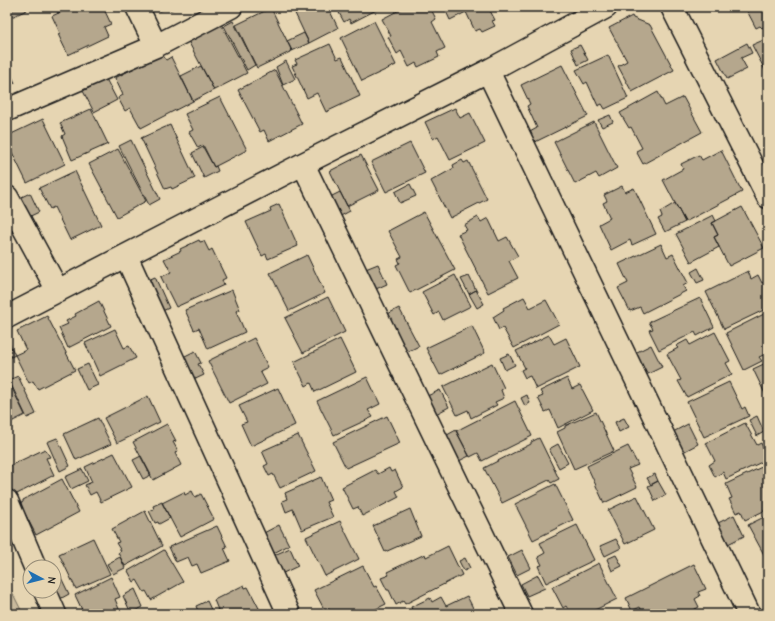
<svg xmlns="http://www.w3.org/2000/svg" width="775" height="621" font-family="'Comic Neue',sans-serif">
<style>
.green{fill:#c9ba9d;stroke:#726b5c}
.building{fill:#b5a78d;stroke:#1c1c1c}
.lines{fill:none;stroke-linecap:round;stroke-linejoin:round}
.minor-casing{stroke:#1c1c1c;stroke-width:25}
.minor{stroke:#e6d5b2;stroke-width:22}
</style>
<rect width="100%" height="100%" fill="#e6d5b2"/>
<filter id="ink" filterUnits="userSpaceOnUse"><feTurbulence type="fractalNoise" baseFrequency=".025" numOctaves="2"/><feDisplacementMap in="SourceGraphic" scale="8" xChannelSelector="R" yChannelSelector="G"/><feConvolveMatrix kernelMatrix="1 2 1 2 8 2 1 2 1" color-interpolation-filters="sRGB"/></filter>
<g filter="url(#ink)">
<path class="green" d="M7 582 23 614H7Z"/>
<path class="building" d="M7 7H26L27 10 7 19Z
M55 7H72L58 13Z
M72 7H103L111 24 104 27 108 36 68 55 58 34 60 33 52 16Z
M158 7H177L170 10 169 7 160 11Z
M292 7H328L338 28 309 43Z
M336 7H382L351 23 349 19 344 22Z
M405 7H430L436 19 432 22 445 48 437 52 439 57 418 67 416 63 409 67 401 51 397 54 388 37 391 36 382 19Z
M444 7H488L495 20 492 21 495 26 482 32 480 29 475 31 466 12 450 20Z
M745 7H768V25L762 28 760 26 756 28Z
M271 8 292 51 257 68 236 25Z
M632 16 633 18 650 25 674 70 632 92 618 66 627 61 609 28Z
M233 21 255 65 247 70 224 26Z
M374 21 396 65 362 81 341 38Z
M220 22 247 73 214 90 187 39Z
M304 33 309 43 292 51 287 41Z
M768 38V76L752 45Z
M747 43 752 53 741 58 747 69 727 79 717 59Z
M330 44 337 59 342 57 360 96 326 112 317 93 307 98 292 66 297 64 295 60Z
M580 45 588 60 578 65 571 49Z
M162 54 166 60 171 57 193 101 141 128 130 108 125 111 118 98 123 95 115 78Z
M608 55 628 98 605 109 602 104 598 106 587 82 584 84 576 70Z
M286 61 295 79 283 85 276 67Z
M7 65 15 83 7 87Z
M562 65 588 116 533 143 528 133 537 128 527 106 530 104 521 85Z
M201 66 214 90 193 101 181 76Z
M275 70 302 124 269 141 264 130 260 132 238 90Z
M106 79 117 100 94 112 83 91Z
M658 92 665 106 683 97 702 132 643 164 636 151 642 148 631 127 629 128 620 113Z
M220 97 247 150 214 167 203 145 198 148 189 132 193 130 185 114Z
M455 108 460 118 470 113 485 143 450 160 438 136 433 139 425 122Z
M91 109 108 144 72 160 62 136 65 134 60 123Z
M610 115 613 122 602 127 598 120Z
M43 119 65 164 27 183 7 142V136Z
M594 122 617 168 599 178 596 173 575 184 554 142Z
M170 125 195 178 172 189 171 187 165 189 141 138Z
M131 140 160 199 149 205 119 146Z
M410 143 425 173 386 192 371 162Z
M203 147 214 167 216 166 218 171 204 178 192 153Z
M118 149 146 201 117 217 89 164Z
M721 150 742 192 685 222 663 180 683 169 681 164 699 155 702 160Z
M361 155 379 190 347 206 330 171Z
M462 160 464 163 468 161 487 199 450 218 431 181 454 168 453 165Z
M75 171 101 225 70 240 54 207 50 209 39 188Z
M410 184 416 196 400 203 395 192Z
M622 186 625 192 634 188 656 234 632 245 630 240 611 250 599 224 610 218 603 203 607 201 604 195Z
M340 192 350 211 333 220 324 200Z
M30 193 39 212 20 221 11 202Z
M675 203 685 222 665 232 658 219 662 217 660 212Z
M279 204 298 246 268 259 266 254 262 256 246 222 271 211 270 208Z
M742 207 764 248 729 266 714 237 718 235 712 223Z
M424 212 455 270 410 293 396 265 400 263 398 259 402 257 388 231Z
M713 215 716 221 712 223 718 235 714 237 719 247 691 262 676 234Z
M478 217 481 222 488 218 499 241 507 237 518 256 509 261 518 278 488 293 458 234 467 230 464 225Z
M199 240 200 242 204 241 209 251 212 249 226 278 222 280 224 285 176 307 161 277 171 272 164 259 181 251 180 249Z
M661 244 667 257 673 254 688 283 683 286 686 291 643 313 640 307 630 311 618 288 628 283 619 264Z
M307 255 325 293 289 311 270 273Z
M378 264 387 284 367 293 358 272Z
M698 268 704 280 697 283 691 272Z
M748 271 751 279 758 275 762 283 768 280V308L724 329 706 292Z
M455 275 471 306 443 320 439 312 434 315 422 292Z
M469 276 476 290 469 294 461 279Z
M155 277 169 308 151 316 137 285Z
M232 290 240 310 236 311 245 332 208 349 199 328 194 330 185 310Z
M476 290 484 304 477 308 469 294Z
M328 297 345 332 303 353 285 318Z
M524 297 530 308 546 300 559 324 514 348 503 328 499 330 493 317 504 310 503 308Z
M700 298 714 327 697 336 695 332 659 350 649 330 653 329 649 322Z
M99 301 111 326 68 348 59 328 68 324 66 321 76 316 75 314Z
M399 308 419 346 401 355 382 317Z
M768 312V353L759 357 762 361 744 370 726 333Z
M47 316 75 370 38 389 33 381 29 383 15 355 26 350 17 331Z
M472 326 485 353 440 375 426 348Z
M115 329 124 348 129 346 136 358 100 376 85 343Z
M715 332 730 361 726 363 732 374 687 397 678 381 681 380 667 354 678 348 676 346 687 340 690 345Z
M549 335 554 344 566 338 580 367 536 389 530 376 525 378 521 370 525 368 516 351Z
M254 338 268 367 260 371 267 384 229 403 208 361Z
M7 339 15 355 7 359Z
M340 339 356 372 315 392 311 383 306 386 294 362Z
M651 345 662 367 644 376 633 354Z
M195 351 201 363 198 364 204 375 185 384 175 361Z
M509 354 515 365 505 370 500 358Z
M768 362V400L753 369Z
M492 363 504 388 501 390 504 398 495 402 497 405 471 418 468 410 457 415 443 387Z
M88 364 98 385 87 390 77 369Z
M18 376 36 414 27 418 9 380Z
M367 377 380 404 368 410 373 417 334 435 317 401Z
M567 378 572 389 580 385 593 410 558 428 550 410 545 412 538 398 543 396 540 391Z
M729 382 742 409 745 407 749 416 704 437 687 402Z
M10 384 25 415 7 424V385Z
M278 388 295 425 251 446 241 424 247 422 239 406Z
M440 390 449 407 432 416 423 398Z
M527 395 530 403 525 406 521 398Z
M148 396 160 422 117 443 104 418Z
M515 401 532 436 482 461 478 453 470 457 456 431Z
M596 412 614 451 574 469 557 432 565 428V426Z
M387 416 400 443 346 468 333 442Z
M757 416 764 432 757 436 749 420Z
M98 418 111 444 76 460 64 434Z
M624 418 629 427 619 432 615 422Z
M745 423 757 445 761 443 768 459 726 479 723 472 715 477 709 465 715 461 706 443Z
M167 424 176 441 173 442 178 451 175 453 181 465 153 480 133 442Z
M688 424 698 444 683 452 673 432Z
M456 430 469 456 453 464 440 439Z
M298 435 316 471 280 488 273 474 269 476 264 466 268 464 262 451Z
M57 438 70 466 60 471 47 442Z
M539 438 559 479 551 483 549 480 502 503 484 468 531 444V442Z
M558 444 568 463 559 468 549 449Z
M628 446 638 465 628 469 637 487 604 503 587 466Z
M45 449 50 457 46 458 54 475 13 496 7 484V467Z
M114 453 132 487 101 502 96 492 90 495 85 485 92 482 85 467Z
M141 456 151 475 143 479 133 460Z
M768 464V509L745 520 741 511 736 513 729 499 732 498 726 484Z
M389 468 391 472 395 470 403 487 396 491 399 497 362 516 358 507 353 509 342 487 375 470 378 474Z
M82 469 88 481 71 489 65 477Z
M655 474 658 481 651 485 647 478Z
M321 477 331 500 326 502 333 517 302 530 293 509 286 512 282 501 287 499 285 493Z
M62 479 79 512 36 535 20 504 23 502V500Z
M658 481 666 495 655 501 648 486Z
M555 484 573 520 533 540 515 504Z
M192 491 195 497 201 494 214 519 180 537 162 503 184 492 185 495Z
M637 496 654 530 625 544 608 510Z
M162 502 170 518 159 524 158 522 155 523 149 511 154 509 153 506Z
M410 509 421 536 385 552 373 526Z
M145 511 162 546 125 566 118 553 121 551 116 543 119 542 112 529Z
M734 515 744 536 726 545 716 524Z
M768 515V562L748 525Z
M340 521 359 559 325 576 306 537Z
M279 525 289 545 270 555 260 535Z
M577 525 594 560 546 583 538 566 542 565 538 557 545 553 540 543Z
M217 526 227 547 224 548 230 561 201 573 197 564 192 566 188 557 176 562 169 547Z
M93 538 110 574 76 589 59 554Z
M616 539 621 548 605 556 600 546Z
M448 546 462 575 405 604 403 601 396 605 389 590H387L381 578 389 575 387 572 425 554 426 557Z
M290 548 298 566 279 575 270 557Z
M164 550 183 582 151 600 146 591 144 592 137 580 134 582 128 571Z
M522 550 531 568 517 575 508 557Z
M616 555 622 566 612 571 607 559Z
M120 557 125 568 113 574 107 564Z
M465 558 470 568 464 571 459 561Z
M54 563 69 594 60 599 54 587V567H46Z
M599 563 617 599 587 614H571L566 606 563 608 552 587Z
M694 564 706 589 698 592 700 596 695 599 699 607 686 614H682L681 612 677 614H643L640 607 632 611 626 598Z
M363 566 374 587 376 586 386 604 366 614H350L349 611 343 614H332L329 609 325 611 314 590Z
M538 575 545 588 527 596 521 584Z
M111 577 120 597 115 599 121 614H84L75 595Z
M244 585 245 588 248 587 262 614H214V613L218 610 214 600Z
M135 589 143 607 131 613 123 596Z
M467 596 476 614H405L412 610 411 607 430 598 432 602 441 597 446 606Z
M207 601 213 614H199L196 606Z
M385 610 386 613 390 612 391 614H376Z"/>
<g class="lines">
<g class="minor-casing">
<path id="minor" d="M672 7 768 197
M156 46 231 7
M488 71 749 614
M7 110 156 46 137 7
M303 164 521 614
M7 197 58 291
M126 256 289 614
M7 317 303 164 488 71 606 7
M7 501 35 567
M45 591 55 614"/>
</g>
<use href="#minor" class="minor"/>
</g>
</g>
<rect width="775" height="621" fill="none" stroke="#e6d5b2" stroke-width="24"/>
<rect x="12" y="12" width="751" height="597" fill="none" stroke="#1c1c1c" stroke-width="1.5" filter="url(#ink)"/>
<g transform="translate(42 579) rotate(97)"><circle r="19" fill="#e6d5b2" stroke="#958b76"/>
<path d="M0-3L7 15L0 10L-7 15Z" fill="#1f6fb2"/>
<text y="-6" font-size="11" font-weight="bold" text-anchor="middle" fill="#1c1c1c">N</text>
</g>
</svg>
